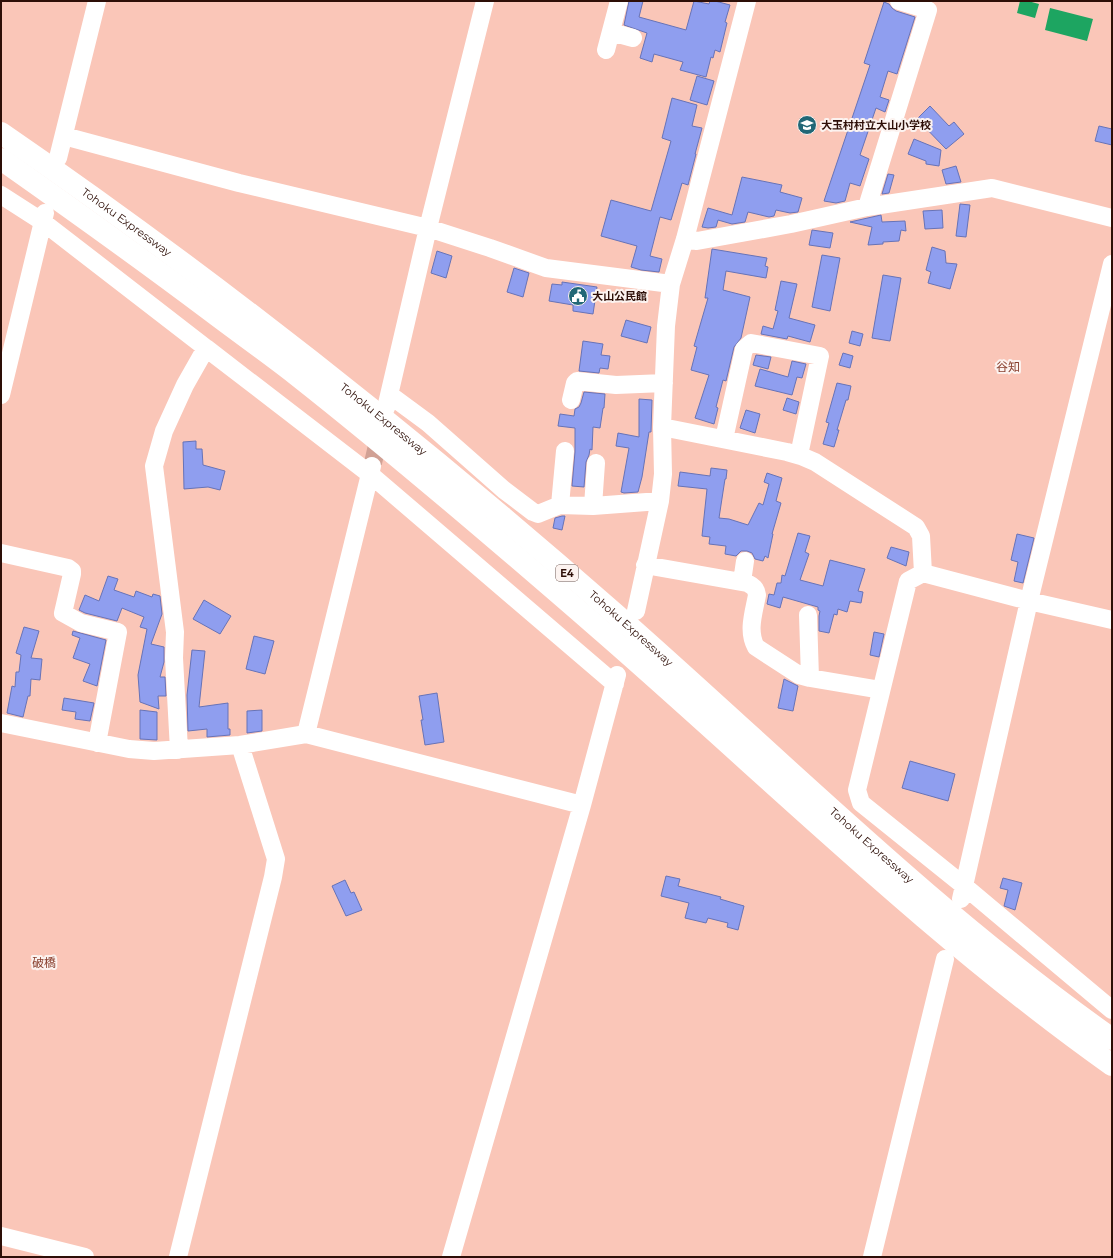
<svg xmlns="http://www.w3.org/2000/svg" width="1113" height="1258" font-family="Montserrat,'Noto Sans JP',sans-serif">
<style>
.water{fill:#1da561}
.building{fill:#8f9eef;stroke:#6773b7}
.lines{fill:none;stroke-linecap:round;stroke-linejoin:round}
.minor-tunnel{stroke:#d1a195;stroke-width:18;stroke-dasharray:18 9;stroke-linecap:butt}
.minor{stroke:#fff;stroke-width:18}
.highway{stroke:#fff;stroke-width:22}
.labels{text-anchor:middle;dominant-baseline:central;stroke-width:4;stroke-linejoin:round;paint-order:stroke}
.shield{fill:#fcf3f0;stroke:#6b534d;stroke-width:1}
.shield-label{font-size:10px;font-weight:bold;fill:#2d0e07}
.poi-label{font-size:11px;font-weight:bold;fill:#2d0e07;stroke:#fcf3f0;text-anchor:start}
.street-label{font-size:11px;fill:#2d0e07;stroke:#fcf3f0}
.neighbourhood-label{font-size:12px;fill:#883e2c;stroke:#fcf3f0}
</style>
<rect width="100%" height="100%" fill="#fac6b8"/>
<path class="water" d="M1020 1H1028L1039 4 1035 18 1017 13Z
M1050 8 1093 19 1087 41 1045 30Z"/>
<path class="building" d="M629 1H643L639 17 686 30 694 1 709 4 710 1H715L730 5 725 22 727 23 720 52 715 50 713 58 711 57 706 77 680 70 683 62 654 54 652 62 640 58 647 33 624 25Z
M884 2 889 4 892 8 896 11 915 17 897 74 888 71 880 97 889 100 885 112 876 108 860 155 869 159 860 186 850 183 845 201 836 203 824 201 870 65 864 63Z
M697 76 714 81 707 105 690 100Z
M672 98 697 105 692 126 702 128 695 154H696L688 185 682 183 671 220 660 217 650 256 662 259 659 272 641 270 631 267 637 246 601 236 611 200 651 211 671 141 662 138Z
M930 106 949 126 954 122 964 134 946 149 917 119Z
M1099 126 1112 129V145L1095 141Z
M914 139 941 150 939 166 926 164V161L908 154Z
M956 166 961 182 946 184 942 170Z
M888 174 894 175 889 193 882 194Z
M742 177 782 185 780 192 802 198 798 212 790 213 776 210 774 216 769 217 748 212 745 222 732 224 718 220 716 227 708 228 702 227 708 208 732 215Z
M960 204 970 205 966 237 956 236Z
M942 210 943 228 925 229 923 211Z
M881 215 882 222 905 221 906 231 901 230 899 241 883 242V244L868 245 872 227 850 222Z
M812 230 833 233 830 248 809 245Z
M932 247 945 251 946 263 957 264 950 289 928 283 931 272 926 270Z
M712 249 767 258 765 266 768 267 766 278 726 271 723 290 750 297 741 338 734 347 726 381 723 380 716 407 718 408 714 424 695 418 709 375 691 370 697 347 694 346 708 298H705Z
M437 251 452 256 446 278 431 273Z
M822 255 840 258 830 311 812 307Z
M514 268 529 273 523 297 507 292Z
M883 275 901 278 890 341 872 338Z
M781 281 797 284 789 318 815 325 810 342 788 336 787 339 761 334 763 326 773 329 778 311 775 310Z
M562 282 597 287 593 314 573 311V305L549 301 552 284 562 285Z
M626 320 651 327 647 343 621 336Z
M852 331 863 334 860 346 849 343Z
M583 341 603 344 601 355 610 356 608 369 600 368 599 373 579 371Z
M843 353 853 356 850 368 839 365Z
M756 355 771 357 768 369 753 365Z
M792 361 806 364 802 378 797 377 792 395 755 386 760 369 788 377Z
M837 383 851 386 848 400H846L837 430H839L834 447 823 444 829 423 826 422Z
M584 392 605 394 604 408H603L600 428 593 427 592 450 590 449 589 455 586 462 584 487 572 486 575 452V428L558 426 560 414 574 416 575 409 579 407 581 403Z
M787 398 799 402 796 414 783 410Z
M639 399 652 400 651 432H649L642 477 638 492 624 493 621 492 629 448 616 446 618 433 639 437Z
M746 410 760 414 755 433 740 428Z
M196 441V449H202L203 465 225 471 220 490 208 487 184 489 183 442Z
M711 468 727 470 726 479H725L719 518 729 519 748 525 759 503 763 505 769 484 764 482 767 473 782 478 776 501 781 503 772 534H773L768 558 765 556 763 561 755 559 752 553 747 551H741L736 556 725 554 726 546 709 544 710 537 702 536 707 489 678 486 680 472 710 476Z
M562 516H565L562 530 553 528 555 518Z
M798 533 810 536 805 552 809 554 800 580 823 586 830 560 865 569 858 591 863 592 861 603 850 601 847 612 838 609 837 615 834 614 829 633 819 631V616L820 611 818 610V607L783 597 780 608 767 604 769 594 774 595 777 583H781L782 575 785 576Z
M1017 534 1034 538 1023 583 1014 581 1018 562 1011 560Z
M891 547 909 552 906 566 887 558Z
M108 576 118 579 114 590 134 597 136 591 152 597 153 594 160 596 162 614 151 644 164 647V662L160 677H165L166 696H158L159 709 140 702 138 675 147 629 140 627 144 617 122 608 117 621 85 613 79 610 85 595 99 601Z
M204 600 231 616 220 634 193 619Z
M24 627 39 631 31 658 42 659 40 680 31 679 30 696H28L23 717 7 713 12 686 15 687 16 672H19L21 655 16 653Z
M73 631 106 640 97 686 83 681 90 664 73 658 80 638 72 635Z
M874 632 884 634 879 657 870 655Z
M254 636 274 641 265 674 246 669Z
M192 650 205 651 199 707 228 703V729H230V735L207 737V729L188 731 187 695Z
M784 679 798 686 793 711 778 708Z
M437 693 444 742 425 745 421 720H423L419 696Z
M64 698 94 703 90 721 75 719 76 712 62 710Z
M140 710 157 712V740L140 739Z
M262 710V731L247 733V711Z
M910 761 955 774 948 801 902 788Z
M666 876 680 879 678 886 721 897 720 899 744 906 738 930 727 927 728 923 708 918 706 923 685 918 689 903 661 896Z
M1003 878 1022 883 1015 910 1004 906 1008 890 1000 888Z
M345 880 351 893 354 892 362 910 346 916 332 886Z"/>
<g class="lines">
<path class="minor-tunnel" d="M373 463 381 428"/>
<path class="minor" d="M611 32 633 38
M606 50 619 1
M64 136 239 183 428 228 490 248 546 268 671 284
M58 158 97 1
M1 195 43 222 206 348 185 385 164 431 154 466 175 632 174 658 179 750
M867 207 928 10 899 1
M685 239 697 241 791 224 867 207 992 188 1112 218
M206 348 371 475 615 684
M1 395 45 213
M390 395 428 423 504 490 533 512 538 514 560 505 593 506 660 501
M571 400 575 383 577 381 616 385 664 383
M386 408 428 228 485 1
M662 427 787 452 801 456 815 462 916 527 921 536 923 573 1029 601 1112 620
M724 439 744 349 751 343 820 356 799 455
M560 505 565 451
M593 506 596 463
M1 553 68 568 72 571V574L63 613 81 623 118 632 97 743
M645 565 747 583C753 586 756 588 757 595 754 612 747 631 756 647L799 675 810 678 881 690
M923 573 908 581 857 790 861 803 963 885 1112 1010
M742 582 745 561
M636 611 660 501 663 474 662 427 666 326 671 284 685 239 747 1
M808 615 810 678
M1 723 129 749 154 751 240 745 306 734 582 805
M306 734 372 466
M961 899 1029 601 1112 264
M1 1236 85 1257
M178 1257 273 877 276 859 240 745
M451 1257 582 805 617 675
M872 1257 945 959"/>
<g class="highway">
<path id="s1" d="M1 133C215 280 419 442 614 613 778 757 933 913 1112 1039"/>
<path d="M1 159C72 209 142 259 211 311 240 333 270 354 298 376 402 458 502 544 602 631 771 778 929 935 1112 1065"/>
</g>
</g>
<defs>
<g id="school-disc" transform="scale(1)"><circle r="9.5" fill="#216776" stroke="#fcf3f0"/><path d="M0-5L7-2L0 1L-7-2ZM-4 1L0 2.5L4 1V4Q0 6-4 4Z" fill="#fff"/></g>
<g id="civic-disc" transform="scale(1)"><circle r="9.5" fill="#216776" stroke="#fcf3f0"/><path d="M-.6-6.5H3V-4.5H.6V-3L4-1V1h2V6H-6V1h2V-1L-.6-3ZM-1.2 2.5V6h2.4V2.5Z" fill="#fff"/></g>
</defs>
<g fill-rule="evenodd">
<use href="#school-disc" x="807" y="125"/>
<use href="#civic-disc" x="578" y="296"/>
</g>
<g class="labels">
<rect class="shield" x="556" y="565" width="22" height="16" rx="3"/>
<g class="shield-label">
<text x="567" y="573">E4</text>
</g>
<g class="poi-label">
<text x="821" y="125">大玉村村立大山小学校</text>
<text x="592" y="296">大山公民館</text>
</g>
<g class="street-label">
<text stroke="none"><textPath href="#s1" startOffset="154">Tohoku Expressway</textPath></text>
<text stroke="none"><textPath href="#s1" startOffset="478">Tohoku Expressway</textPath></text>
<text stroke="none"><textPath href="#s1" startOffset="802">Tohoku Expressway</textPath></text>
<text stroke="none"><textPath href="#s1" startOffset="1126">Tohoku Expressway</textPath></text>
</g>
<g class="neighbourhood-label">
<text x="1008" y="366">谷知</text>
<text x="44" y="962">破橋</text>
</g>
</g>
<rect width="1113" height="1258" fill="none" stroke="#2d0e07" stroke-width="4"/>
</svg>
